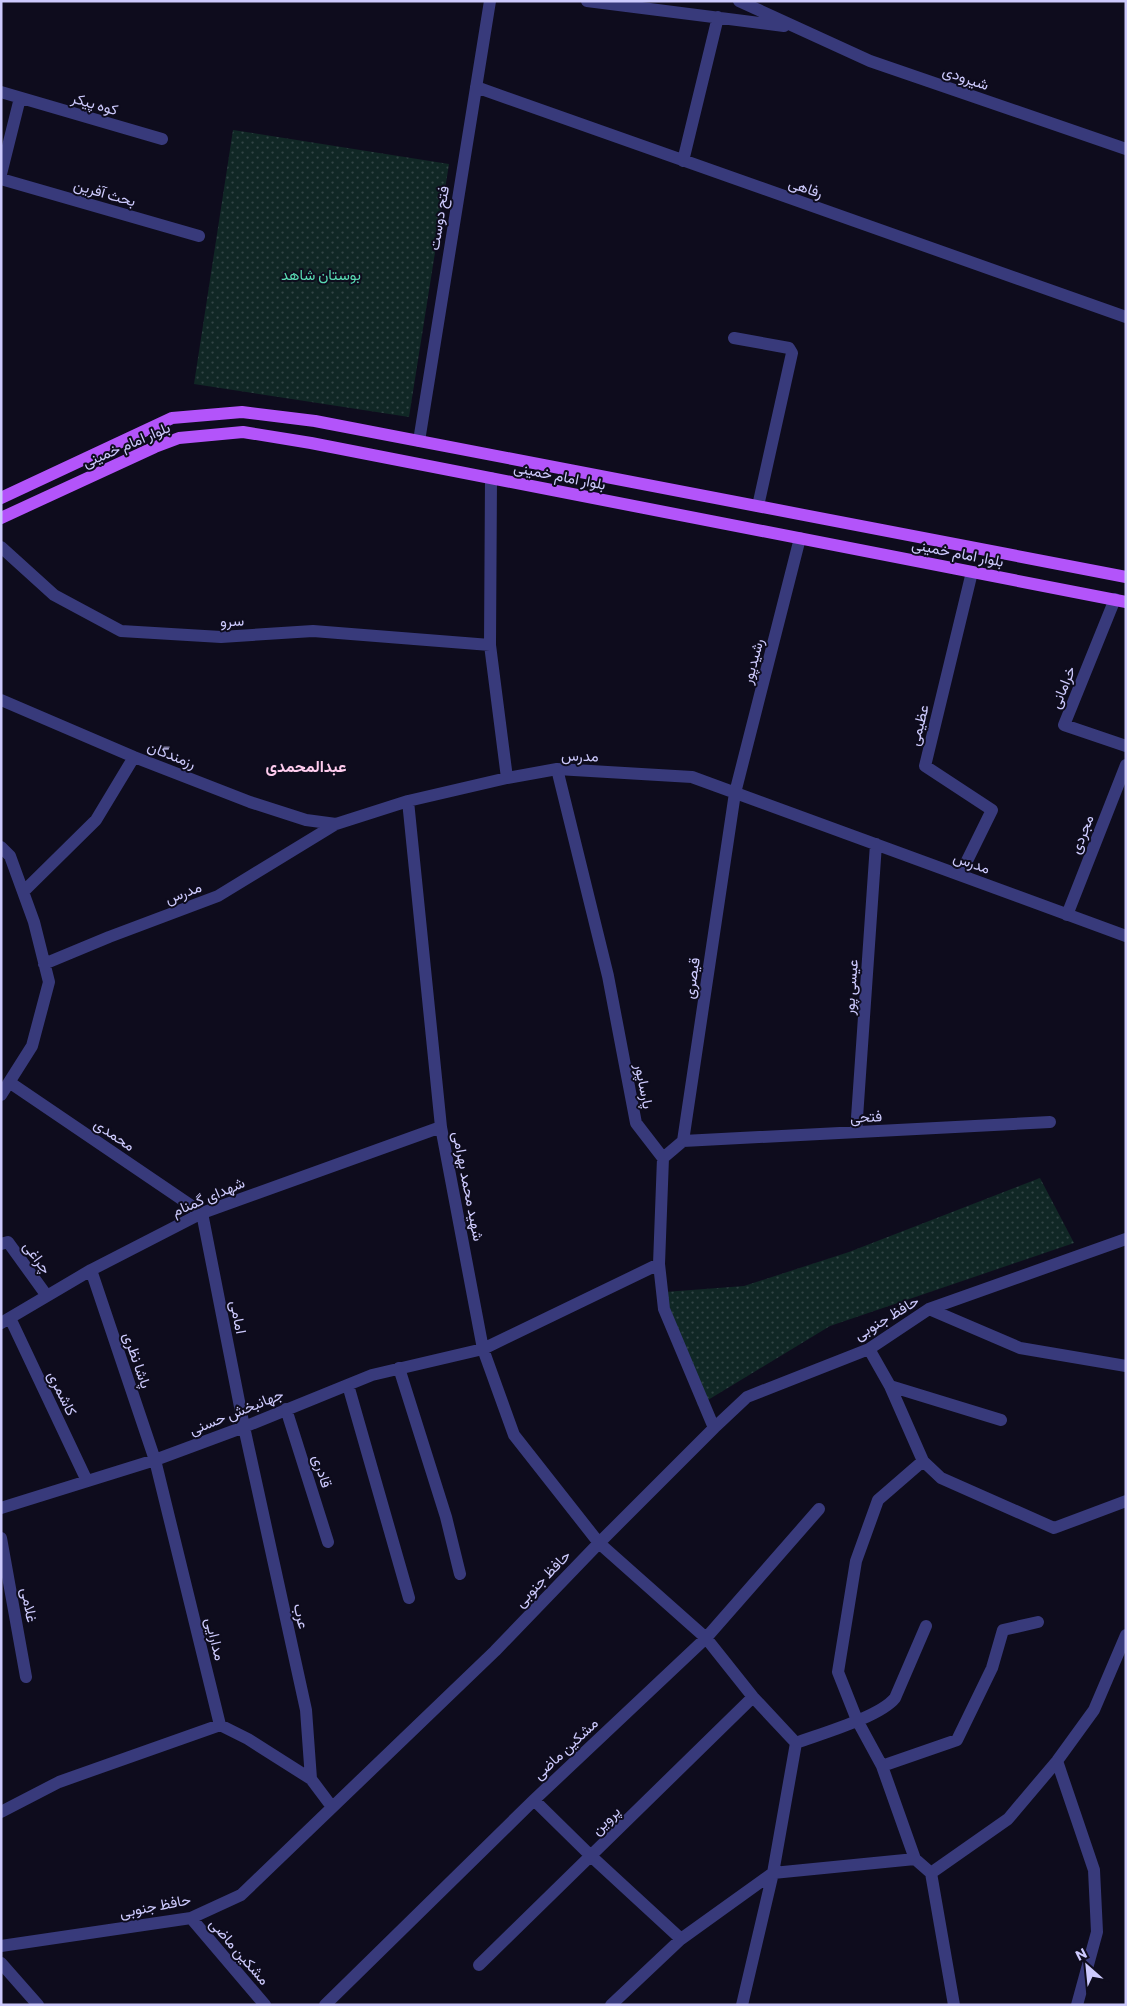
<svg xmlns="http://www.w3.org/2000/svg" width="1127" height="2006" font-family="Commissioner,Vazirmatn,sans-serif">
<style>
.grass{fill:url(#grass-dots)}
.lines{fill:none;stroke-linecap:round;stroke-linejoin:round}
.minor{stroke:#383a7b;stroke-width:12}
.major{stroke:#b354fa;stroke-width:12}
.labels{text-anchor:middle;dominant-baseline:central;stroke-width:4;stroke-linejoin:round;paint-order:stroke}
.street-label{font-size:15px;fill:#cdcafd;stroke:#0e0c1d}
.park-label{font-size:15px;fill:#59dab3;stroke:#0e0c1d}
.neighbourhood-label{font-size:16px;font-weight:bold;fill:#feccee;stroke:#0e0c1d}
</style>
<defs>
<pattern id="grass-dots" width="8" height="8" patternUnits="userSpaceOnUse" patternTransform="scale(1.25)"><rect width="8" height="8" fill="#102725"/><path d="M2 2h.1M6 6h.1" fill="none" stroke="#324546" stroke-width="1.8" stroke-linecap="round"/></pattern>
</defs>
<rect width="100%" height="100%" fill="#0e0c1d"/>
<path class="grass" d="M233 130 449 164 409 417 194 384Z
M1040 1178 1074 1243 830 1326 698 1406 665 1292 744 1286 849 1252Z"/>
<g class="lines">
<path class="minor" d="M587 1 784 26
M739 1 870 61 1126 149
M476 87 1126 317
M1 92 162 139
M683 161 718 17
M1 174 20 98
M1 179 199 236
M734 338 789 348 792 353 758 506
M419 441 490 1
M491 478 490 645 507 778
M1 547 54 595 121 631 221 637 313 631 490 645
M1115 599 1064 725 1126 746
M1 700 134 757 250 802 306 820 336 824
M557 769 608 976 636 1123 663 1158 659 1264 664 1309 714 1428
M408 801 441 1127 483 1349 514 1435 599 1543 706 1638 753 1697 796 1743 773 1873 742 2005
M1 847 10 856 34 922 49 982 32 1046 1 1095
M960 875 992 810 925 766 972 572
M23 892 96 820 134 757
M1067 915 1126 765
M44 964 109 937 218 896 336 824 408 801 507 778 557 769 692 777 1126 936
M9 1082 202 1213
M856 1132 876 844
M683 1141 1050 1122
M663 1158 683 1141 735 793 800 538
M202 1213 244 1427 306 1710 311 1779 332 1807
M1 1244 8 1242 47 1296
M91 1270 155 1460 220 1725 248 1739 311 1779
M929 1309 1020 1348 1126 1366
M10 1318 87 1481
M1 1323 91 1270 202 1213 441 1127
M869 1349 890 1386 923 1461 941 1478 1054 1528 1126 1501
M399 1368 446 1517 460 1574
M348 1385 409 1598
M890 1386 1001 1420
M286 1409 328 1542
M923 1461 878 1500 856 1561 838 1672 857 1720 882 1766 915 1859 931 1873 954 2005
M1 1508 155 1460 244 1427 372 1375 483 1349 659 1264
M1 1538 26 1677
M796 1743C820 1734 880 1717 895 1698L926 1626
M1057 1761 1094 1870 1097 1932 1077 2005
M882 1766 957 1740 992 1668 1003 1630 1038 1622
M534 1800 592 1857 681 1939 611 2005
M1 1812 59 1782 220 1725
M931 1873 1008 1819 1057 1761 1094 1710 1126 1635
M191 1918 265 2005
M681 1939 773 1873 915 1859
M1 1946 191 1918 241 1895 495 1651 599 1543 714 1428 747 1397 869 1349 929 1309 1126 1239
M1 1963 38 2005
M479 1965 753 1697
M325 2005 534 1800 706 1638 819 1509"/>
<path class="major" d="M1 498 172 418 242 412 315 421 1126 577
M1 518 155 447 179 438 243 432 311 443 1126 602"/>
</g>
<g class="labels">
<g class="street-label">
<text transform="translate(966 77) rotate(19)">شیرودی</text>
<text transform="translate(95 103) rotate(16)">کوه پیکر</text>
<text transform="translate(806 187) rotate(19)">رفاهی</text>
<text transform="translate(105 192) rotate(16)">بحث آفرین</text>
<text transform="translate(438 218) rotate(-81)">فتح دوست</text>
<text transform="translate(126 444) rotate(-23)">بلوار امام خمینی</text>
<text transform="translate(560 475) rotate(11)">بلوار امام خمینی</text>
<text transform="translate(958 552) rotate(11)">بلوار امام خمینی</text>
<text transform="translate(232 620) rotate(-2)">سرو</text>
<text transform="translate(752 661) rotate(-75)">رشیدپور</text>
<text transform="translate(1062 687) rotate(-68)">خرامانی</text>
<text transform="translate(918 725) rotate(-76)">عظیمی</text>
<text transform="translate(172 754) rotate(22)">رزمندگان</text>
<text transform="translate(580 755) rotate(2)">مدرس</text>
<text transform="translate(1081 834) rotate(-69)">مجردی</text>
<text transform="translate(972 862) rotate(20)">مدرس</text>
<text transform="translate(183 892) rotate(-21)">مدرس</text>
<text transform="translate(691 978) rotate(-82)">قیصری</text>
<text transform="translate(850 987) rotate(-86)">عیسی پور</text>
<text transform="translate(645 1086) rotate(79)">پارساپور</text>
<text transform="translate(866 1116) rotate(-3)">فتحی</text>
<text transform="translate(115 1134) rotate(34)">محمدی</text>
<text transform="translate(469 1186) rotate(79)">شهید محمد بهرامی</text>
<text transform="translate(208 1196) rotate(-23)">شهدای گمنام</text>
<text transform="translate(38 1257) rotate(54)">چراغی</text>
<text transform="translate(239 1317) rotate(79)">امامی</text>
<text transform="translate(886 1317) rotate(-31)">حافظ جنوبی</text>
<text transform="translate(138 1360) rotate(71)">پاشا نظری</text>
<text transform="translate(63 1393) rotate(64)">کاشمری</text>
<text transform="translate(236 1411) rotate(-22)">جهانبخش حسنی</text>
<text transform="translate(323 1471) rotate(73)">قادری</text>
<text transform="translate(542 1578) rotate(-46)">حافظ جنوبی</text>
<text transform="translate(30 1605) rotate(80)">غلامی</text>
<text transform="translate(302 1616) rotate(78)">عرب</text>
<text transform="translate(216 1639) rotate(76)">مدارایی</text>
<text transform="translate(565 1748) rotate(-43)">مشکین ماضی</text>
<text transform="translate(605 1820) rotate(-45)">پروین</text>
<text transform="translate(155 1905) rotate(-11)">حافظ جنوبی</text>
<text transform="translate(240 1951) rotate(49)">مشکین ماضی</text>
</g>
<g class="park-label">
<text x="321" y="274">بوستان شاهد</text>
</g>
<g class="neighbourhood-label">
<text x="306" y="765">عبدالمحمدی</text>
</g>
</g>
<rect width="1127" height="2006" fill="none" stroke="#cdcafd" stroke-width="5"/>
<g transform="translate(1087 1966) rotate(333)" stroke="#0e0c1d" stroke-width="4" paint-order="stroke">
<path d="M0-4L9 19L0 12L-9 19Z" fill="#cdcafd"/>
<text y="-8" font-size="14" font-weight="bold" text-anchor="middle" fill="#cdcafd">N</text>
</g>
</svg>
